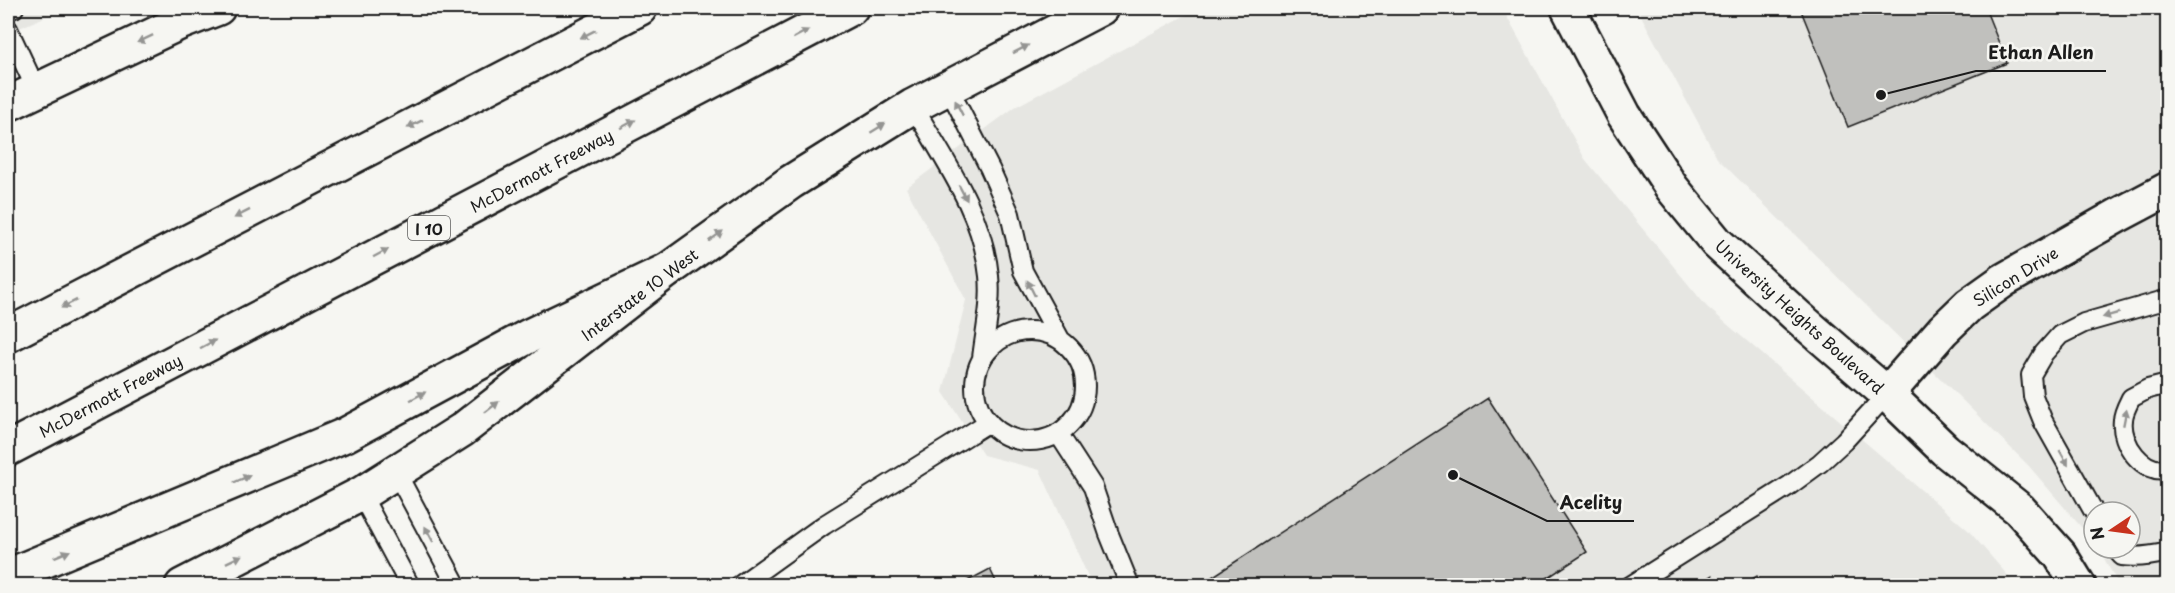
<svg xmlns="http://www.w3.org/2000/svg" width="2175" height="593" font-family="'Playpen Sans',sans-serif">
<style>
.built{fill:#e6e6e2}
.building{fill:#c0c0bd;stroke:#1c1c1c;stroke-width:1.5}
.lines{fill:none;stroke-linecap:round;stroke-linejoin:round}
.lane-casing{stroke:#1c1c1c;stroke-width:22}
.street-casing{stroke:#1c1c1c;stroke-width:38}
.secondary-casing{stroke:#1c1c1c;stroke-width:38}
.highway-casing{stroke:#1c1c1c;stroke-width:38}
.lane{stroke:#f6f6f2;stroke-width:18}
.street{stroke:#f6f6f2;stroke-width:33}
.secondary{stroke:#f6f6f2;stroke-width:33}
.highway{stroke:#f6f6f2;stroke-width:33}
.oneway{fill:#949492}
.labels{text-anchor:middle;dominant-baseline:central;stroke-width:5;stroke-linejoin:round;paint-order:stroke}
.shield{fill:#f6f6f2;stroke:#5d5d5c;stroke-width:1.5}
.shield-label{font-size:15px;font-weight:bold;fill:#1c1c1c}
.street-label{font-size:16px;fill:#1c1c1c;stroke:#f6f6f2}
.leader{fill:none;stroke:#1c1c1c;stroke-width:2}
.callout-dot{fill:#1c1c1c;stroke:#f6f6f2;stroke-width:2}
.callout-label{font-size:18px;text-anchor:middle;font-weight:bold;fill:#1c1c1c;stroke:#f6f6f2;stroke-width:5;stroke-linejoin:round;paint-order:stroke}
</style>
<rect width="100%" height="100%" fill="#f6f6f2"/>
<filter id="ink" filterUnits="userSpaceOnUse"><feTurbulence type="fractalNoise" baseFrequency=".0167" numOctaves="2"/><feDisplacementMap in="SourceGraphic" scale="12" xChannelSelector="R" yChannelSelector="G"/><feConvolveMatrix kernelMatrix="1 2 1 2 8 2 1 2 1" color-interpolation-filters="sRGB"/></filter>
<g filter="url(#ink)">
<path class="built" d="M8 8H65L8 33Z
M1199 8H1502L1585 159 1707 307 1968 530 2016 585H1092L1040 470 983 455 943 392 966 300 906 188 1015 107Z
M1637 8H2167V585H2119L2098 548H2130V512H2094V542L2028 465 1717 158Z"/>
<path class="building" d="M1800 8H1985L2007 63 1848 127Z
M1488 398 1587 552 1535 586H1198Z
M990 569 998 586H958Z
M1712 575 1718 586H1695Z
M1757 576 1762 586H1740Z"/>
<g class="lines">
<g class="lane-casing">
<path id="lane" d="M8 10 14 8
M8 29 37 91
M948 87 990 169 1010 214 1023 271 1060 339
M913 106C944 160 983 213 989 276 992 303 985 332 982 358
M975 386a55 55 0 1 1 110 0a55 55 0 1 1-110 0Z
M2168 384 2148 389 2131 398C2128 404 2123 413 2123 420 2120 443 2143 475 2168 469
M1058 433 1093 487 1109 534 1130 586
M396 472 457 586
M361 494 410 586
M2094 512 2043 421 2033 396 2031 375 2044 353 2060 335 2084 323 2168 299
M2115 548 2122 556C2138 558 2152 556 2168 552
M739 586 824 525 989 422
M1630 586 1790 485 1820 463 1844 441 1887 394"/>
</g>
<g class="street-casing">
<path id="street" d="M1568 8 1624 115 1672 188 1717 243 1797 316 1887 394 1945 450 2019 509 2060 555 2079 586
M1887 394 1943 330 1969 305 2004 280 2117 216 2168 189"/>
</g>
<g class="secondary-casing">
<path id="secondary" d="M8 104 179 23 218 8
M182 586 361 494 462 430 668 270 791 182 913 106 1101 8"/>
</g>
<g class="highway-casing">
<path id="highway" d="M8 335 640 8
M8 449 851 8
M8 576 345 435 527 337 668 270"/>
</g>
<use href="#lane" class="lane"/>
<use href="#street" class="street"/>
<use href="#secondary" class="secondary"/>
<use href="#highway" class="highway"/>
</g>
<defs><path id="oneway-solid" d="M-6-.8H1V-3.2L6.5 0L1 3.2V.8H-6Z" transform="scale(1.5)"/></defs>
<g class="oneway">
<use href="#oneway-solid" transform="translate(588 34) rotate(153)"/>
<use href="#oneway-solid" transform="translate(801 34) rotate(-28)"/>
<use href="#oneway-solid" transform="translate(145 39) rotate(155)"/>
<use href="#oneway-solid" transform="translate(1021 49) rotate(-27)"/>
<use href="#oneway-solid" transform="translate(959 108) rotate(-117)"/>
<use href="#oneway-solid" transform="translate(415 124) rotate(153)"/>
<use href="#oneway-solid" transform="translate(628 124) rotate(-28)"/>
<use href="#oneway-solid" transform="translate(878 128) rotate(-32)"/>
<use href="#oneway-solid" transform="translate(963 193) rotate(62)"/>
<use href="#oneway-solid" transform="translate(242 214) rotate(153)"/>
<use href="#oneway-solid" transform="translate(716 236) rotate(-36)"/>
<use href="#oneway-solid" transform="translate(381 253) rotate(-28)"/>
<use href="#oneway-solid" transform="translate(1031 288) rotate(-116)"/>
<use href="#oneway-solid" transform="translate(69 304) rotate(153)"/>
<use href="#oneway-solid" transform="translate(2111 315) rotate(164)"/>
<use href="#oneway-solid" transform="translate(208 344) rotate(-28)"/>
<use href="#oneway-solid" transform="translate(418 396) rotate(-28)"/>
<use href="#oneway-solid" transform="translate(492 407) rotate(-38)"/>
<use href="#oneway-solid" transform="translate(2125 417) rotate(-79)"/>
<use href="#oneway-solid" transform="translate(2064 458) rotate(60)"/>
<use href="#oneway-solid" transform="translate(242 479) rotate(-23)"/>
<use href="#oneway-solid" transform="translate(429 534) rotate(-118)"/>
<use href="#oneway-solid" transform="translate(62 554) rotate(-22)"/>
<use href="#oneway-solid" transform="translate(234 559) rotate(-26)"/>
</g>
</g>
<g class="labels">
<rect class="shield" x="408" y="216" width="42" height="24" rx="4.5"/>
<g class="shield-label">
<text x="429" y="228">I 10</text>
</g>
<g class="street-label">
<text transform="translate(541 170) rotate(-28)">McDermott Freeway</text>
<text transform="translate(2015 276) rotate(-32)">Silicon Drive</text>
<text transform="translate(639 294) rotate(-37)">Interstate 10 West</text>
<text transform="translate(1800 316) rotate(42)">University Heights Boulevard</text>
<text transform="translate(110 395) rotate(-28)">McDermott Freeway</text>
</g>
</g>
<path class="leader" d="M1881 95L1976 71H2106M1453 475L1547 521H1634"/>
<g class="callout-dot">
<circle cx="1881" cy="95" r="6"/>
<circle cx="1453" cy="475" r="6"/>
</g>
<g class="callout-label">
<text x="2041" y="59">Ethan Allen</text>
<text x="1591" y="509">Acelity</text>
</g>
<rect width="2175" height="593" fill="none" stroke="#f6f6f2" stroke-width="30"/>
<rect x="15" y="15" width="2145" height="563" fill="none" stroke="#1c1c1c" stroke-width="2" filter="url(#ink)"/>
<g transform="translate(2112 530) rotate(257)"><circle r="28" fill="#f6f6f2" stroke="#9f9f9c" stroke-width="1.5"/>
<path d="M0-4.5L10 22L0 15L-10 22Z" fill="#c8321e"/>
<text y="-9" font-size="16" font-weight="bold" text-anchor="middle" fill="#1c1c1c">N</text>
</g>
</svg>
